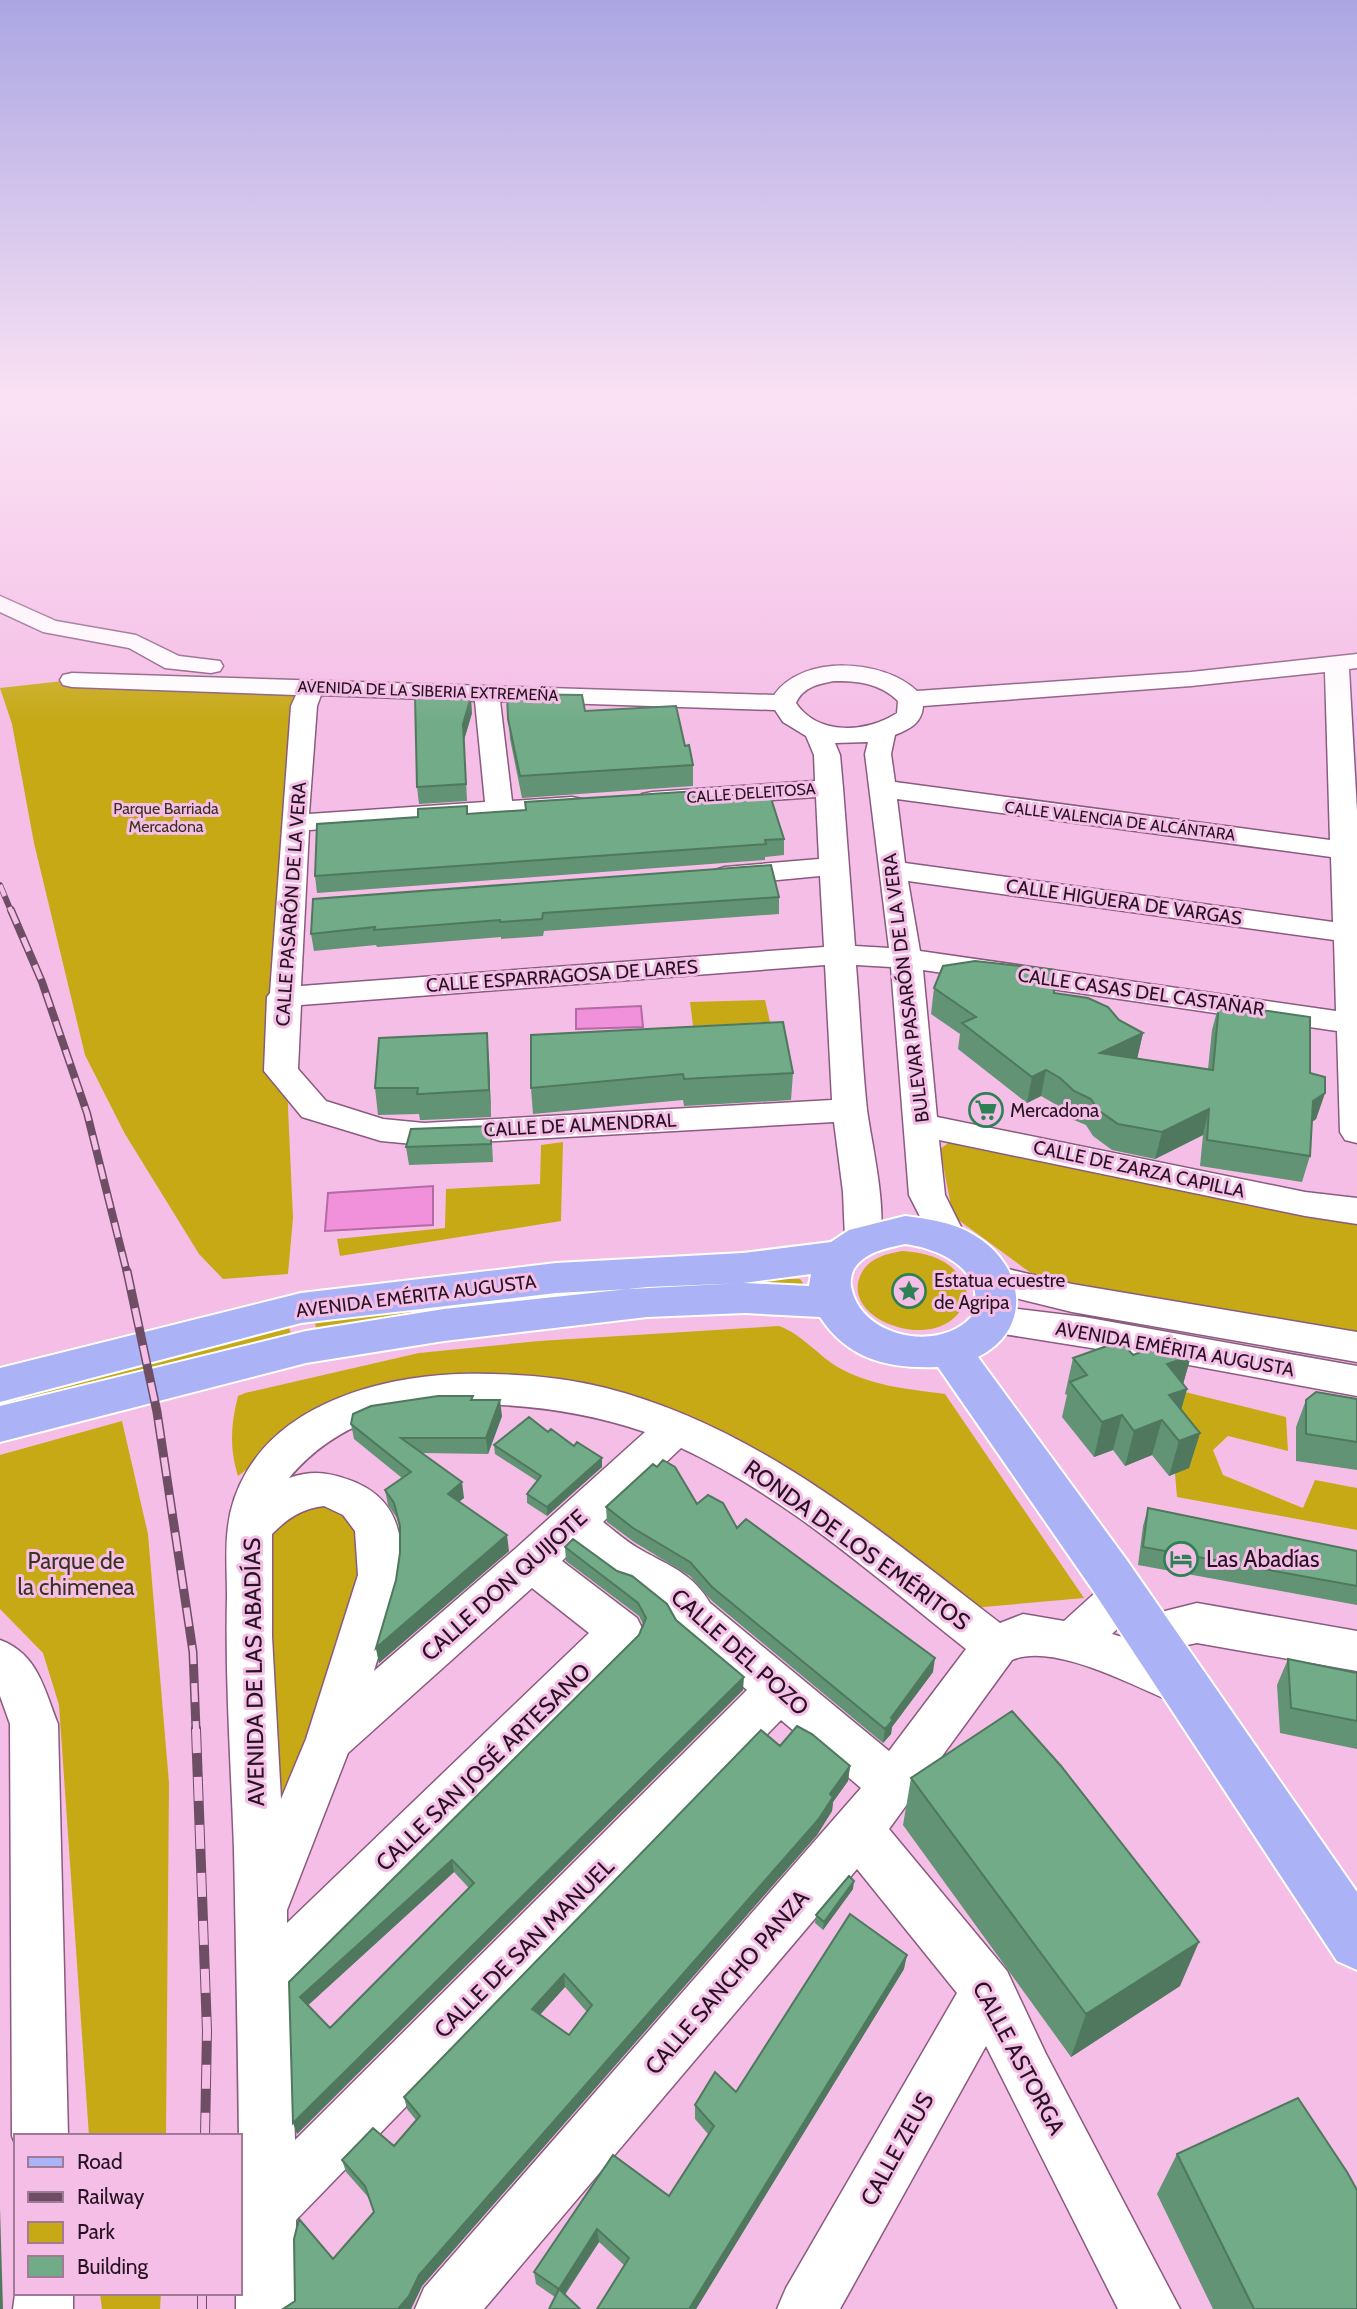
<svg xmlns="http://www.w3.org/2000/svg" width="1357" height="2309" font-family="Cabin,sans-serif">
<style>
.green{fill:#c6a914}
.water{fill:#f190db;stroke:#b46aa4;stroke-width:2}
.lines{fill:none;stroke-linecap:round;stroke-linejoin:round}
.minor-casing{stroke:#8b5a7f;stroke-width:3}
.major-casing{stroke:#fff;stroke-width:4}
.minor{fill:#fff;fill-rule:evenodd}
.major{fill:#abb2f6;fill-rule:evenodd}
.rail-far3-casing{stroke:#6d4e65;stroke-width:6}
.rail-far2-casing{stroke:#6d4e65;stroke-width:8}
.rail-far1-casing{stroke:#6d4e65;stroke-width:9}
.rail-casing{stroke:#6d4e65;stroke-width:10}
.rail-far3{stroke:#f5bee6;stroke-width:4.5;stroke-dasharray:12;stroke-linecap:butt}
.rail-far2{stroke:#f5bee6;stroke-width:5;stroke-dasharray:15;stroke-linecap:butt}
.rail-far1{stroke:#f5bee6;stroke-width:6;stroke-dasharray:19;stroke-linecap:butt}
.rail{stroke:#f5bee6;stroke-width:8;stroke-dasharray:24;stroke-linecap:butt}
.wall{fill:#619374;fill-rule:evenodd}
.shaded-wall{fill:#4f785e}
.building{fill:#71ab87;stroke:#4f785e;stroke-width:2;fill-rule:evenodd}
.labels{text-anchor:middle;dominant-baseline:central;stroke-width:6;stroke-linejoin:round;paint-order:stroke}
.far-street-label{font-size:16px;fill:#261322;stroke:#f5bee6}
.far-park-label{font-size:16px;fill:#39341f;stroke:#f5bee6}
.street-label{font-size:19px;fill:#261322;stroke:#f5bee6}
.poi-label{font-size:19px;fill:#261322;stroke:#f5bee6;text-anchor:start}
.near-street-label{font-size:23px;fill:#261322;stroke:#f5bee6}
.near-poi-label{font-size:23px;fill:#261322;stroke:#f5bee6;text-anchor:start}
.near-park-label{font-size:23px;fill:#39341f;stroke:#f5bee6}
</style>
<rect width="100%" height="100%" fill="#f5bee6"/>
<path class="green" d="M72 680 311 688 283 997 293 1218 288 1274 223 1279 199 1254 125 1134 85 1055 34 843 12 724 0 688Z
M765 1000 770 1022 693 1026 690 1002Z
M951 1141 1357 1220V1338L1039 1279 953 1216 940 1149Z
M563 1142 561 1221 340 1256 337 1239 445 1228 446 1189 540 1184 541 1145Z
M902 1251C932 1253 959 1262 967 1293 955 1361 836 1324 861 1274 869 1258 886 1254 902 1251Z
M730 1279H800L803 1283 801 1287 316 1333 315 1320 547 1291Z
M288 1325 293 1339 0 1411V1398Z
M779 1326C801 1334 816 1353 836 1366 869 1386 908 1389 945 1394L1084 1598 972 1608 762 1458 444 1381 255 1463 238 1476C229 1448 231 1423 238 1396L245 1393 419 1353 539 1341Z
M1181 1391 1286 1417 1288 1451 1228 1436 1213 1450 1223 1475 1303 1508 1315 1480 1357 1488V1530L1177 1497 1175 1474Z
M122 1421 148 1534 169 1783 166 2136H89L59 1705 43 1653 0 1609V1455Z
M343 1504 368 1533 367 1579 325 1684 284 1800H274L260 1545 274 1518 306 1505Z
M100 2293H161L160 2309H102Z"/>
<path class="water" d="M641 1006 643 1027 576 1029V1009Z
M433 1186V1225L325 1231 328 1193Z"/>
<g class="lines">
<g class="minor-casing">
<path id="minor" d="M0 596 56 621 136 635 179 656 220 661 223 666 220 671 211 673 165 668 129 648 43 632 0 612Z
M1357 654V668L1349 669 1357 811V1143L1345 1140 1340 1132 1337 1031 923 970 937 1117 1305 1192 1357 1198V1224L1305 1216 939 1140 945 1195 967 1239 962 1248 949 1252 936 1248 909 1195 891 967 856 965C860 1013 862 1062 867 1110 871 1141 891 1224 876 1248L863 1252 850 1248 845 1239 843 1192 834 1122 424 1145 381 1141 302 1117 264 1071 267 997 270 993 291 706 296 695 72 687 63 685 60 680 63 675 72 673 774 695C803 654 883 659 917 691L1191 672ZM1325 672 1330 840 895 782 891 754 895 735C910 729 922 723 923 706L1191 686ZM834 681C858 681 880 683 898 701L897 713C867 733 818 736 796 703 803 687 818 684 834 681ZM321 695 475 701 485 802 309 814 317 706ZM500 701 775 710 783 722 806 736 814 755 815 781 652 792 642 794 638 800 642 806 652 808 816 797 819 859 725 867 715 870 711 876 715 882 725 885 820 876 824 947 301 986 309 830 582 811 586 805 582 799 572 797 512 801ZM868 742 865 754 889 948 855 946 843 788 840 755 835 743ZM897 799 1331 857 1333 922 905 863ZM908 881 1334 940 1336 1011 920 951ZM825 965 832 1100 424 1123 383 1119 326 1101 298 1069 301 1005Z
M995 1266 1072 1284 1357 1332V1362L1072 1312 982 1290 976 1280 982 1270Z
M992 1306 1084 1317 1357 1366V1396L1129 1354 978 1330 973 1320 978 1310Z
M459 1374C508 1373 558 1376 606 1388 758 1427 879 1530 1000 1623L1023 1614 1064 1621 1107 1582 1123 1576 1139 1582 1145 1595 1139 1608 1112 1634 1129 1639 1126 1633 1133 1619 1197 1603 1357 1631V1671L1197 1643 1157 1651 1199 1670 1206 1685 1199 1700 1183 1706C1140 1690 1055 1641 1012 1660L889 1829 1007 1971 1046 2054 1180 2309H1118L986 2046 840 2309H777L786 2288 957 1993 857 1869 484 2309H415L424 2288 861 1788 781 1720 296 2220V2309H236V2293H240C240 2144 237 1999 234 1849 231 1765 225 1680 227 1596 227 1574 225 1548 228 1527 230 1508 237 1488 247 1471 289 1401 383 1377 459 1374ZM475 1404C534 1405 589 1413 645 1432L515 1549 374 1671C391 1613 433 1517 357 1483 333 1473 314 1469 289 1478 339 1419 402 1405 475 1404ZM681 1448C787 1497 876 1578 966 1649L889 1751 710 1603C693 1574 670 1566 643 1551 628 1543 616 1532 603 1522ZM324 1506 343 1515 355 1531 358 1575 306 1739 281 1799 272 1637V1534C288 1518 301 1509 324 1506ZM574 1549 618 1582 634 1587 669 1615 678 1631 747 1690 295 2140 290 1993 637 1646 644 1632 637 1618 562 1561ZM532 1588 589 1633 287 1923V1910L348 1753Z
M0 1640C38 1654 44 1689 58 1724L68 2136H16V2146L12 2136 10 1724 0 1696Z
M16 2287V2293H73V2309H13Z"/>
</g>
<g class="major-casing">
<path id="major" d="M905 1216C929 1219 957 1223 977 1237 1025 1267 1033 1330 978 1357L1126 1559 1357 1892V1970L1337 1961 1092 1589 938 1367C889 1369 848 1360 820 1317L745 1313 647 1317 444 1341 306 1363 0 1442V1406L306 1331 444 1309 647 1287 745 1283 809 1286 811 1274 743 1283 556 1293 301 1323 0 1402V1368L301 1293 556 1263 743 1253 831 1242 849 1230ZM905 1244C941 1249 989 1271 972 1316 939 1354 859 1337 851 1286 850 1279 852 1271 856 1266 868 1251 888 1248 905 1244Z"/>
</g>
<use href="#minor" class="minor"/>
<use href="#major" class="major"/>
<g class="rail-far3-casing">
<path id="rail-far3" d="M0 885 11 911"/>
</g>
<g class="rail-far2-casing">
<path id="rail-far2" d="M11 910 42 982 87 1113 127 1273"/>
</g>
<g class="rail-far1-casing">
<path id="rail-far1" d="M127 1271 157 1412 193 1652 196 1730"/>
</g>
<g class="rail-casing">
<path id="rail" d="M196 1729 207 2031 205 2136
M202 2293V2309"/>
</g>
<use href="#rail-far3" class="rail-far3"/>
<use href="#rail-far2" class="rail-far2"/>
<use href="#rail-far1" class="rail-far1"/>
<use href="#rail" class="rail"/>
</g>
<path class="wall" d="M507 694 585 711 685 746 693 765V786L522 798 510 739Z
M472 713 464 740 467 801 419 804 417 787Z
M698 798 784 839V855L765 857V860L317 893 315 876 525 810V802Z
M779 897V914L544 931 543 936 501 939V937L377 947 376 945 314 951 311 934 313 899Z
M934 988 1054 993 1119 1020 1143 1033 1137 1059 1208 1069 1212 1030 1219 1004 1310 1073 1325 1093 1316 1119 1312 1122 1310 1156 1302 1182 1200 1166 1203 1135 1155 1159 1112 1150 1093 1136 1086 1125 1069 1118 1055 1104 1041 1096 1027 1103 958 1049 960 1034 931 1014Z
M531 1035 793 1073 791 1100 684 1106 683 1100 533 1114 531 1088Z
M489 1059 491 1117 424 1120H420L419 1114 378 1115 375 1088Z
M491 1126 493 1162 409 1165 406 1147Z
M1133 1355 1191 1356 1183 1384 1187 1389 1181 1410 1200 1433 1189 1468 1169 1476 1152 1455 1125 1466 1113 1450 1094 1457 1062 1417 1067 1395 1065 1394 1073 1358Z
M1357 1399V1470L1296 1461V1427L1306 1400Z
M474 1400 502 1416 488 1454 422 1453 464 1498 459 1501 509 1551 379 1663 376 1648 396 1580 400 1553V1531L397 1518 388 1505 385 1490 402 1478 354 1439 351 1424Z
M548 1432 602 1467 547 1516 527 1503V1494L537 1481 495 1454 494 1445Z
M697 1504 737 1528 933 1672 892 1727 891 1734 883 1743 712 1601 690 1576 634 1542 607 1522 606 1507Z
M1148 1508 1357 1551V1605L1138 1565 1143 1526Z
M565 1547 676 1620 743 1690 297 2134 289 1982 639 1635 643 1624 639 1616 566 1561ZM454 1872 469 1888 330 2028 308 2005Z
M1288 1659 1357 1673V1749L1280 1733 1277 1685Z
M780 1746 850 1766 848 1781 833 1802 832 1811 817 1835 422 2286 411 2309H283L295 2301 374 2212 369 2198 346 2172 342 2160 394 2146 416 2120 407 2109 404 2097ZM565 1987 587 2012 569 2035 540 2015Z
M911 1778 1180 1986 1071 2057 903 1825Z
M853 1889 823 1930 815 1923 816 1915Z
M904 1969 696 2309H597L624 2265 599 2242 565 2295 555 2297 536 2284 534 2272 613 2155 669 2196 708 2134 695 2119V2105L736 2092Z
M1177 2154 1357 2309H1213L1157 2194Z"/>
<path class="shaded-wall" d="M471 697 472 713 464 740 467 801 463 724Z
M487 1033 489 1059 491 1117 489 1090Z
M1143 1033 1137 1059 1100 1053Z
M1046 1070 1041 1096 1027 1103 1032 1077Z
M1325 1093 1316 1119 1305 1127 1313 1101Z
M1209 1109 1203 1135 1155 1159 1162 1132Z
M1191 1356 1181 1391 1187 1389 1177 1424 1162 1420 1152 1455 1125 1466 1134 1431 1167 1364Z
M500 1400 502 1416 488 1454 486 1438Z
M1122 1415 1113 1450 1094 1457 1102 1422Z
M1200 1433 1189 1468 1169 1476 1179 1441Z
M602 1458V1467L547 1516V1507Z
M462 1482 464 1498 450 1509 448 1494Z
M507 1535 509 1551 379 1663 376 1648Z
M935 1658 933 1672 892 1727 891 1734 883 1743 885 1729 891 1718Z
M744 1677 743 1690 297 2134 293 2123Z
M850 1766 848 1781 833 1802 832 1811 817 1835 422 2286 411 2309H398L419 2275 830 1794Z
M452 1860 454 1872 304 2009 300 1997Z
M854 1881 853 1889 823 1930 824 1922Z
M1199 1942 1180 1986 1071 2057 1086 2014Z
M907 1955 904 1969 696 2309H689Z
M564 1974 565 1987 533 2022 532 2009Z
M0 2208 3 2309H0Z
M597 2229 599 2242 560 2301 559 2289Z"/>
<path class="building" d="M507 694 582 695 585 711 676 706 685 746 689 745 693 765 520 776 508 719Z
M415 696 471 697 463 724 466 784 417 787Z
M697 791 698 798 769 792 784 839 765 840 766 844 315 876 317 824 418 817V809L467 806V814L526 810 525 802Z
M771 865 779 897 543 913 542 919 500 922V920L374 930 375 927 311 934 313 899Z
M975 961 1055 970 1054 993 1088 998 1108 1007 1119 1020 1143 1033 1100 1053 1213 1070 1219 1004 1310 1017V1073L1325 1077V1093L1313 1101 1310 1156 1207 1140 1209 1109 1162 1132 1118 1124 1098 1110 1091 1099 1074 1091 1060 1078 1046 1070 1032 1077 962 1023 976 1017 934 988 943 966Z
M783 1022 793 1073 684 1079 683 1074 531 1088V1035Z
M487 1033 489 1090 421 1094H417L418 1088H375L379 1038Z
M491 1126V1144L406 1147 411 1129Z
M1175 1339 1191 1356 1167 1364 1187 1389 1169 1395 1200 1433 1179 1441 1162 1420 1134 1431 1122 1415 1102 1422 1070 1382 1087 1375 1073 1358 1121 1341 1133 1355Z
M1316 1392 1357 1399V1442L1306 1434V1400Z
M438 1396H473L471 1400H500L486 1438H401L462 1482 448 1494 507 1535 376 1648 396 1580 400 1553V1526L394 1503 385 1490 411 1472 351 1424 353 1414 371 1406Z
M529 1417 548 1432 551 1429 574 1446 577 1442 602 1458 547 1507 527 1494 541 1476 494 1445Z
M663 1460 675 1467 697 1504 708 1495 723 1503 737 1528 746 1519 935 1658 891 1718 893 1720 885 1729 712 1587 690 1562 633 1528 606 1507 653 1464 657 1467Z
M1148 1508 1357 1551V1586L1143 1547Z
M573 1539 617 1571 632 1576 667 1604 676 1620 744 1677 293 2123 289 1982 639 1635 646 1618 638 1603 565 1547ZM452 1860 474 1883 330 2028 300 1997Z
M1288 1659 1357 1673V1721L1291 1708Z
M1012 1711 1061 1766 1199 1942 1086 2014 911 1778Z
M797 1726 812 1734 850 1766 830 1794 833 1797 818 1820 419 2275 409 2296 398 2309H283L295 2301 294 2239 299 2219 333 2259 374 2212 365 2186 342 2160 373 2128 394 2146 420 2116 404 2097 761 1730 780 1746ZM564 1974 592 2005 569 2035 532 2009Z
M849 1876 854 1881 824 1922 816 1915Z
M850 1914 907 1955 689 2309H597L629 2258 597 2229 559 2289 534 2272 613 2155 669 2196 714 2126 695 2105 715 2072 736 2092Z
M1298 2098 1347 2172 1357 2190V2309H1254L1177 2154Z
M559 2289 580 2309H549Z"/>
<linearGradient id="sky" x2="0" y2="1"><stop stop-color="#aba6e3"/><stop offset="0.55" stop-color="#fae2f4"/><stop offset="1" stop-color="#fae2f4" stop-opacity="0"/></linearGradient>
<rect width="1357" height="723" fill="url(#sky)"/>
<defs>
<g id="supermarket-ring" transform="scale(1.75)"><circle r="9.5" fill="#f5bee6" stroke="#2d8154" stroke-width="1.5"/><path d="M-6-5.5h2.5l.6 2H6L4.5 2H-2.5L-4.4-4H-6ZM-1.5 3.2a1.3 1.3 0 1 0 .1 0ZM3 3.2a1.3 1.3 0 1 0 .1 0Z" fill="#2d8154"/></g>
<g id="sight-ring" transform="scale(1.75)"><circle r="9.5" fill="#f5bee6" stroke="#2d8154" stroke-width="1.5"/><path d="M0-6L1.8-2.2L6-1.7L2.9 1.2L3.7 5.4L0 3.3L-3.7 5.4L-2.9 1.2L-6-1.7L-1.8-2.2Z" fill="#2d8154"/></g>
<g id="hotel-ring" transform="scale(1.75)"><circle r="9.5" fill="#f5bee6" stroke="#2d8154" stroke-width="1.5"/><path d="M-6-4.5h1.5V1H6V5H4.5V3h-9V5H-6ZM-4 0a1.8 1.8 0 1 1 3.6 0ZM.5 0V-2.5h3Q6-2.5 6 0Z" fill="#2d8154"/></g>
</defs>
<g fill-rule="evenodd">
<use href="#supermarket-ring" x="986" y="1110"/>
<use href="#sight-ring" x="909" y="1291"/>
<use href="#hotel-ring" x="1181" y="1559"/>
</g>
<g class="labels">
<g class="far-street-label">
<text transform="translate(428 691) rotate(2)">AVENIDA DE LA SIBERIA EXTREMEÑA</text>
<text transform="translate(751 793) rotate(-4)">CALLE DELEITOSA</text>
<text transform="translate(1120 821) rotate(7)">CALLE VALENCIA DE ALCÁNTARA</text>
</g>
<g class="far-park-label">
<text x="166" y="808">Parque Barriada<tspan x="166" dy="18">Mercadona</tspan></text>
</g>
<g class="street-label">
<text transform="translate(1124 902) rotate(8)">CALLE HIGUERA DE VARGAS</text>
<text transform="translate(291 904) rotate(-86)">CALLE PASARÓN DE LA VERA</text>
<text transform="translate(562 976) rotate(-4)">CALLE ESPARRAGOSA DE LARES</text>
<text transform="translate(906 988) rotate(-97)">BULEVAR PASARÓN DE LA VERA</text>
<text transform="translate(1141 992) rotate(8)">CALLE CASAS DEL CASTAÑAR</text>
<text transform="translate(580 1125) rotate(-3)">CALLE DE ALMENDRAL</text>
<text transform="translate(1139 1169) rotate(12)">CALLE DE ZARZA CAPILLA</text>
<text transform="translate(416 1296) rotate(-7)">AVENIDA EMÉRITA AUGUSTA</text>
<text transform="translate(1175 1349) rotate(10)">AVENIDA EMÉRITA AUGUSTA</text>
</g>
<g class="poi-label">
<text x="1010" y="1110">Mercadona</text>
<text x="934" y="1280">Estatua ecuestre<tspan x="934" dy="22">de Agripa</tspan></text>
</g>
<g class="near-street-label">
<text transform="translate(857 1545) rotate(36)">RONDA DE LOS EMÉRITOS</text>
<text transform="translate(504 1585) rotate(-42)">CALLE DON QUIJOTE</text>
<text transform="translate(740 1652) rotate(42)">CALLE DEL POZO</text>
<text transform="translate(254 1672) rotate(-91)">AVENIDA DE LAS ABADÍAS</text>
<text transform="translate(483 1767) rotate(-44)">CALLE SAN JOSÉ ARTESANO</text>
<text transform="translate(524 1948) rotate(-45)">CALLE DE SAN MANUEL</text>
<text transform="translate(727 1982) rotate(-49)">CALLE SANCHO PANZA</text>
<text transform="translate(1019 2058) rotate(62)">CALLE ASTORGA</text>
<text transform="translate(897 2149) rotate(-61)">CALLE ZEUS</text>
</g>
<g class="near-poi-label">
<text x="1206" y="1559">Las Abadías</text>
</g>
<g class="near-park-label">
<text x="76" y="1561">Parque de<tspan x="76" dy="26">la chimenea</tspan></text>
</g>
</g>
<rect x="14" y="2134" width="228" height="161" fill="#f5bee6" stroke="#a27a98" stroke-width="2"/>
<rect x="28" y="2157" width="35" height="10" fill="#abb2f6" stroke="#a27a98" stroke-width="2"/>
<text x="77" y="2169" font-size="21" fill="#261322">Road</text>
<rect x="28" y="2192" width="35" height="10" fill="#6d4e65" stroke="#a27a98" stroke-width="2"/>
<text x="77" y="2204" font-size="21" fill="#261322">Railway</text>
<rect x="28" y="2222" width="35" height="21" fill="#c6a914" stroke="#a27a98" stroke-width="2"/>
<text x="77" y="2239" font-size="21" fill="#261322">Park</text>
<rect x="28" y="2256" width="35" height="21" fill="#71ab87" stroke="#a27a98" stroke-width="2"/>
<text x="77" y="2274" font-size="21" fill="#261322">Building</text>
</svg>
